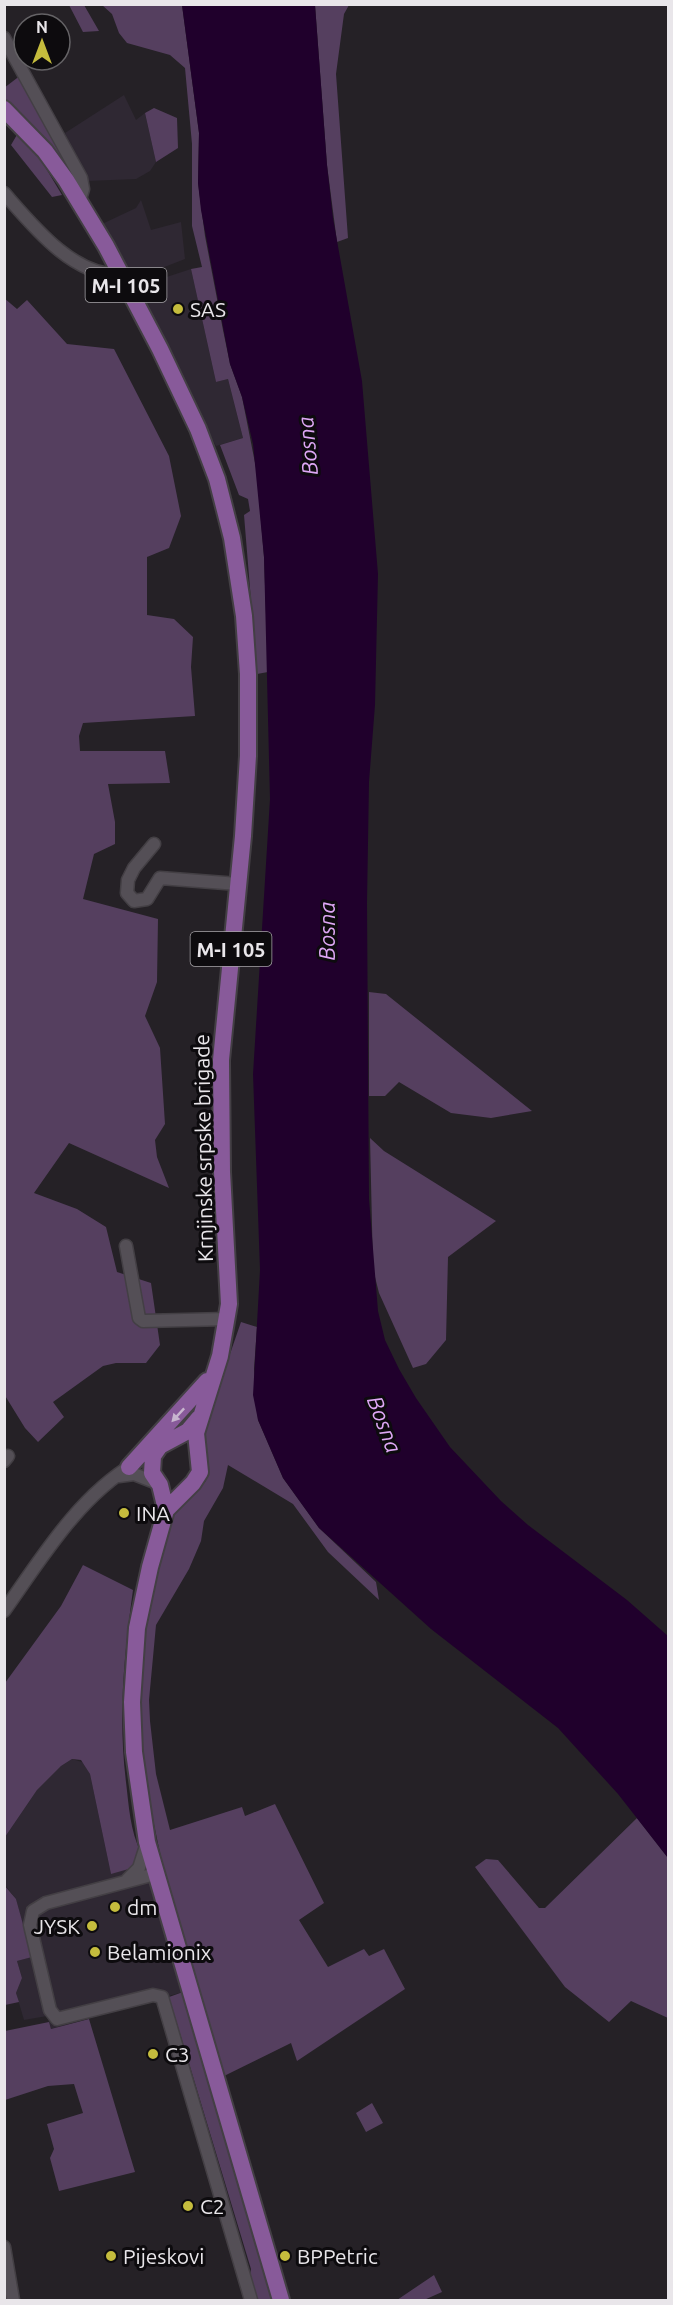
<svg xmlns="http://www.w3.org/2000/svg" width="673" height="2305" font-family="Ubuntu,sans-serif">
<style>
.built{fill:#2f2833}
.green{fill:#553f5f}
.water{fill:#20002c}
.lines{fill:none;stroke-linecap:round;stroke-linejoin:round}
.minor-casing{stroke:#433f44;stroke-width:15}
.major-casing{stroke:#433f44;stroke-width:20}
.minor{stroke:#544f56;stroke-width:12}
.major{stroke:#885a9a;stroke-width:16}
.oneway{fill:#c7b5ce}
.poi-dot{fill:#c5bc3d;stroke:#0d0b0e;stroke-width:2}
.labels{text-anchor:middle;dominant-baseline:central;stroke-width:6;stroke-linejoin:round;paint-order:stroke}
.shield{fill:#0d0b0e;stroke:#a7a4a8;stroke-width:1.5}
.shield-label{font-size:20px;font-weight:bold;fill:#e9e6ea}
.poi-label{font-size:21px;fill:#e9e6ea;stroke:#0d0b0e;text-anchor:start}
.street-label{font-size:21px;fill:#e9e6ea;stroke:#0d0b0e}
.water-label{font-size:22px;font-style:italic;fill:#dea7f5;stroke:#0d0b0e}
</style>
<rect width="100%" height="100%" fill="#252126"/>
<path class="built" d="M124 95 136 120 145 113 156 162 150 171 136 179 87 181 65 133Z
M141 200 151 230 181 222 185 259 131 280 102 224 136 208Z
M191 269 216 382 228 379 243 438 216 446 133 288Z
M72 1759 85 1763 90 1774 111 1874 141 1853 183 1992 51 2029 47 2016 24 2020 16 1993 22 1978 17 1961 31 1957 16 1899 5 1885V1837L37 1790 61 1766Z"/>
<path class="green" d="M69 5H84L99 31 83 32Z
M102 5H182L199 133 198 183 205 236 223 330 230 364 242 397 257 473 264 557 268 672 257 674 244 515 250 511 248 499 239 495 220 445 243 438 228 379 216 382 191 269 202 267 192 226V144L185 68 170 55 127 43 119 33 112 14Z
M315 5H349L344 14 336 74 348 238 337 242 327 165Z
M21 75 70 166 72 174 5 99 4 88Z
M154 108 177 118 178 148 156 162 145 113Z
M18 133 35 150 62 195 52 197 11 145Z
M4 298 17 309 27 300 67 344 114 349 169 456 181 516 169 548 147 557V615L174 619 193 637 191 667 195 716 83 723 79 736 80 751H165L170 783 108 784 115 822V844L94 854 83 899 158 919 157 982 145 1016 160 1048 165 1124 155 1140 157 1157 169 1188 69 1143 34 1193 77 1209 106 1227 117 1272 151 1283 160 1345 146 1363H116L103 1366 53 1402 64 1417 38 1442 25 1428 4 1394Z
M369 992 386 994 532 1111 491 1118 451 1113 399 1082 385 1096H369Z
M370 1138 384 1151 496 1221 448 1257 446 1340 426 1364 413 1368 379 1293 373 1269Z
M241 1322 257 1327 254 1369 258 1420 283 1478 319 1528 376 1582 379 1600 328 1552 293 1504 228 1465 223 1488 204 1521 201 1541 189 1569 156 1625 149 1700 150 1721 156 1774 170 1830 242 1807 245 1816 275 1804 324 1903 299 1920 328 1967 364 1949 369 1956 384 1949 405 1989 297 2061 291 2043 222 2077C178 1916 104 1727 159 1561 164 1546 167 1522 176 1509 184 1499 196 1490 206 1481L207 1462 201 1438Z
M83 1565 133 1590C124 1655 118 1717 126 1782 129 1807 130 1830 141 1853L132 1868 111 1874 90 1774 81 1760 72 1759 61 1766 37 1790 5 1837V1683L61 1606Z
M637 1818 668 1858V2018L631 2001 609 2022 565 1987 475 1867 486 1859 498 1860 539 1908H545Z
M4 1885 16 1899 32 1957 17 1961 22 1978 16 1993 19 2002 5 2005Z
M183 1992 272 2300H257L250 2275 251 2269 169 1997Z
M89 2019 135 2172 59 2191 50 2158 54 2149 47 2124 83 2113 74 2084 48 2086 5 2100V2031L49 2022 51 2029Z
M372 2103 383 2123 366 2132 356 2113Z
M434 2275 442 2292 424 2300H397Z"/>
<path class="water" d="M182 5H315L327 165 333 218 362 381 378 574 375 705 369 782 367 903 369 1199 378 1311 385 1340 399 1369 416 1398 450 1447 501 1501 528 1525 627 1600 668 1636V1858L618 1794 558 1728 431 1629 319 1528 283 1478 258 1420 253 1395 260 1270 253 1074 270 799 264 557 253 444 242 397 230 364 201 210 198 183 199 133Z"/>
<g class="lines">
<g class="minor-casing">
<path id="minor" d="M4 38 81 178 83 189 79 202
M4 193C33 226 72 275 119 275
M154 844 134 868 128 880 127 893 134 901 147 899 160 878 238 884
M126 1246 139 1318 143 1321 227 1319
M4 1461 8 1456
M119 1476 134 1474 157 1483
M4 1611C41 1559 78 1497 134 1464
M155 1874 46 1903 33 1911 30 1925 50 2010 57 2019 153 1995 162 1997 251 2300
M127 1880 139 1868 147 1843
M4 2247 13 2300"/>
</g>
<g class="major-casing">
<path id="major" d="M4 109 45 151 66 180 106 246 160 349 198 429 217 479 232 538 244 616 248 674V756L243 836 221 1060 222 1172 229 1304 220 1356 196 1433 200 1472 193 1483 166 1510 150 1567 137 1628 132 1702 134 1752 147 1842 281 2300
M129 1467 207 1381
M166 1510 160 1485 152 1473 153 1456 160 1446 188 1431 199 1418"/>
</g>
<use href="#minor" class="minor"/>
<use href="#major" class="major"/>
</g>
<defs><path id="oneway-solid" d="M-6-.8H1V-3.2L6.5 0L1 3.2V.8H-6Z" transform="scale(1.5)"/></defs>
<use class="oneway" href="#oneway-solid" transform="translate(178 1415) rotate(133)"/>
<g class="poi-dot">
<circle cx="178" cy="309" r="6"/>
<circle cx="124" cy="1513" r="6"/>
<circle cx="115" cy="1907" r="6"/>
<circle cx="92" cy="1926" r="6"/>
<circle cx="95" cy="1952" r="6"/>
<circle cx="153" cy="2054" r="6"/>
<circle cx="188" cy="2206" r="6"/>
<circle cx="111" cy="2256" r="6"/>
<circle cx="285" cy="2256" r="6"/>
</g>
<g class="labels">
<g class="shield">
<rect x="85.5" y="268" width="81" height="34" rx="4.5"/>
<rect x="190.5" y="932" width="81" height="34" rx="4.5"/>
</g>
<g class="shield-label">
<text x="126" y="285">M-I 105</text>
<text x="231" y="949">M-I 105</text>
</g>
<g class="poi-label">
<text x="190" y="309">SAS</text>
<text x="136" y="1513">INA</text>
<text x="127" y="1907">dm</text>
<text x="80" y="1926" text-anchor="end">JYSK</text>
<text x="107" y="1952">Belamionix</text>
<text x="165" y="2054">C3</text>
<text x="200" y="2206">C2</text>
<text x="123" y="2256">Pijeskovi</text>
<text x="297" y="2256">BPPetric</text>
</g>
<g class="street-label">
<text transform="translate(203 1148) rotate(-91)">Krnjinske srpske brigade</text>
</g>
<g class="water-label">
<text transform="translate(307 446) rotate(-95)">Bosna</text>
<text transform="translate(326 931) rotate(-90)">Bosna</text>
<text transform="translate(385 1424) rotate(69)">Bosna</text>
</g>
</g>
<rect width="673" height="2305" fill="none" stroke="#e9e6ea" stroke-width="12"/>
<g transform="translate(42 42)"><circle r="28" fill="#0d0b0e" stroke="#656366" stroke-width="1.5"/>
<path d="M0-4.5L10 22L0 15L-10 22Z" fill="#c5bc3d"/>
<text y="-9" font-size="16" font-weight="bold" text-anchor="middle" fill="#e9e6ea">N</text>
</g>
</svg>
